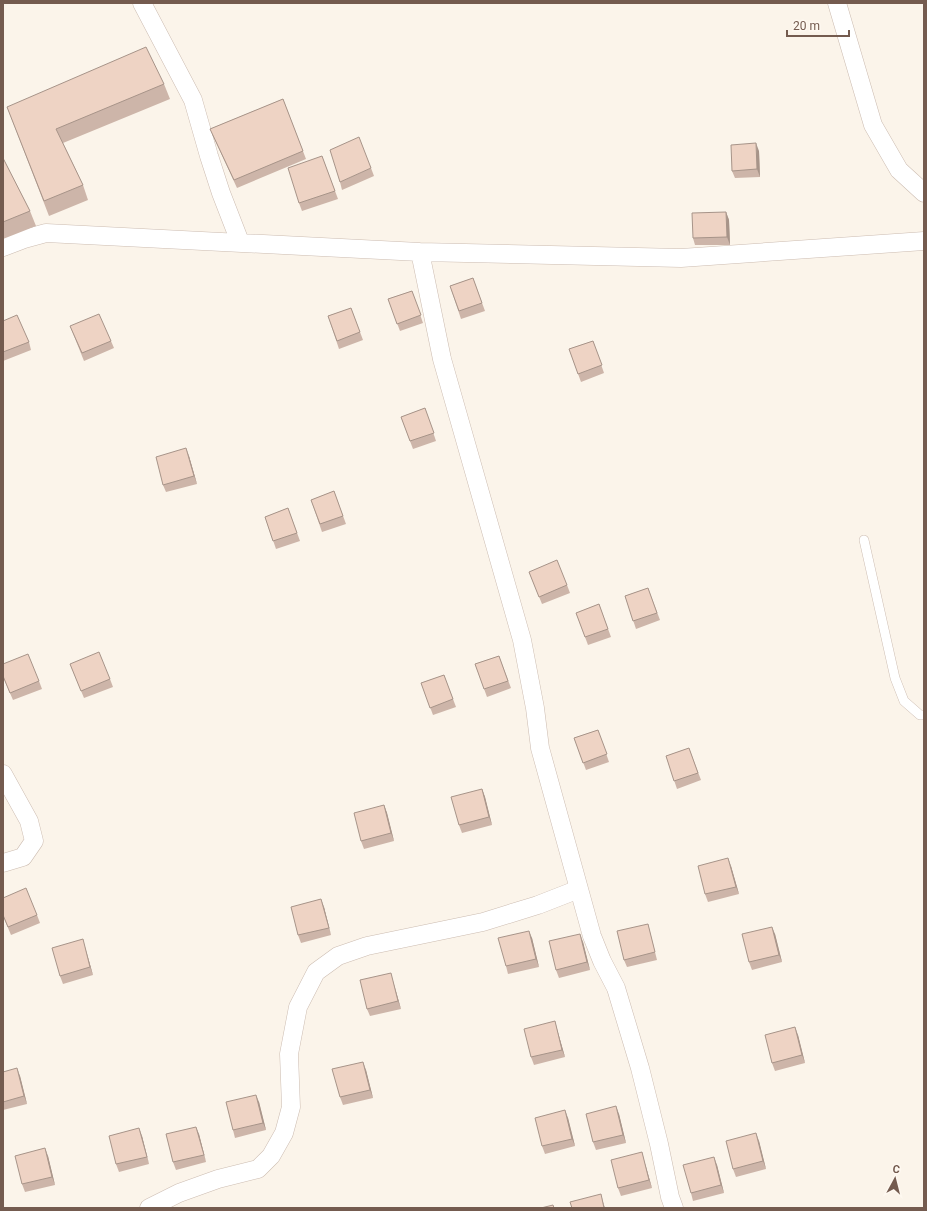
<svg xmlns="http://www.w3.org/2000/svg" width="927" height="1211" font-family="Roboto,sans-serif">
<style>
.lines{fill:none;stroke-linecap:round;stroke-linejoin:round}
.lane-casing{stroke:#ccbcb1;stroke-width:10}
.street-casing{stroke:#ccbcb1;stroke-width:19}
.lane{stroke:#fff;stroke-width:9}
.street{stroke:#fff;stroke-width:18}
.wall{fill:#cdb5a9}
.shaded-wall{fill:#a79489}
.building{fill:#eed3c4;stroke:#a79489}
</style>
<rect width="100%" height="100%" fill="#fbf4ea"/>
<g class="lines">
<g class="lane-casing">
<path id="lane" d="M864 540 895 678 904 701 920 715H924"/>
</g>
<g class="street-casing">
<path id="street" d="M142 3 193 100 209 156 221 193 240 242
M837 3 873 125 899 170 924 193
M3 247 24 239 46 233 420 252 681 258 924 241
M420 252 442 359 522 640 535 708 540 748 592 936 602 961 616 988 640 1068 659 1144 670 1197 674 1208
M3 774 29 821 34 841 23 857 3 863
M149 1208 179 1193 218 1179 258 1169 271 1156 284 1133 291 1107 289 1054 298 1007 316 972 338 956 367 946 483 922 538 905 579 889"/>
</g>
<use href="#lane" class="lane"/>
<use href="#street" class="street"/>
</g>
<path class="wall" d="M164 84 170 99 63 143 83 185 88 200 49 216 7 107Z
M283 99 306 159 237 188 213 136 210 129Z
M759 151 760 177 735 178 732 171Z
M322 156 338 199 302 211 299 203Z
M3 158 30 211 36 226 3 239Z
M371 168 374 176 342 190 340 182Z
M726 212 729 220 730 245H695L693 238Z
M473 278 485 311 461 319 450 286Z
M412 291 423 323 400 331 388 299Z
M351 308 363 340 339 349 328 316Z
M3 321 29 342 31 350 3 361Z
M70 326 111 341 114 348 84 361Z
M593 341 604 373 581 382 569 349Z
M425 408 436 441 413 449 401 417Z
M189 456 197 484 166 492 163 485Z
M334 491 346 524 322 532 311 500Z
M288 508 300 541 276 549 265 517Z
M529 572 567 585 570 593 542 604Z
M648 588 660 620 636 629 625 596Z
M599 604 611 637 588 645 576 613Z
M499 656 511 688 487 697 475 664Z
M3 664 39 681 42 689 13 700 3 677Z
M70 664 110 679 113 687 84 698Z
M444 675 456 707 433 715 421 683Z
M598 730 609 762 586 770 574 738Z
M689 748 701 780 677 789 666 756Z
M482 789 485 797 492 825 462 833 459 825Z
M384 805 387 813 394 841 364 849 361 841Z
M731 866 739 894 708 902 705 894Z
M3 898 37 915 40 923 11 935 3 916Z
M324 907 331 935 301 943 298 935Z
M648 924 657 960 627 967 624 960Z
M775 934 782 962 752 970 749 962Z
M532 938 539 967 508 974 506 966Z
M583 942 590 970 559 978 556 970Z
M85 947 93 975 63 984 60 976Z
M393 981 401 1009 370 1016 367 1009Z
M555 1021 557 1029 565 1057 534 1065 531 1057Z
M798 1035 805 1063 775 1071 772 1063Z
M366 1070 373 1098 343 1105 340 1097Z
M3 1072 20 1076 27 1104 3 1110Z
M259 1102 266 1130 235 1138 233 1130Z
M619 1114 626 1143 596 1150 593 1142Z
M568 1118 575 1146 545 1154 542 1146Z
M199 1134 206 1162 176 1170 173 1162Z
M142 1136 149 1164 119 1172 116 1164Z
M759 1141 766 1169 736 1177 733 1169Z
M642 1152 644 1160 652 1188 621 1196 618 1188Z
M48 1156 55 1185 25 1192 22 1184Z
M717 1165 724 1193 693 1201 691 1193Z"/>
<path class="shaded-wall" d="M756 143 759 151 760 177 757 169Z
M726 212 729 220 730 245 727 237Z
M186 448 189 456 197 484 194 476Z
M482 789 485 797 492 825 489 817Z
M384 805 387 813 394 841 391 833Z
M728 858 731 866 739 894 736 887Z
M321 899 324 907 331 935 329 928Z
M772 927 775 934 782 962 779 955Z
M529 931 532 938 539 967 536 959Z
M580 934 583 942 590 970 587 962Z
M83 939 85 947 93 975 90 967Z
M391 973 393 981 401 1009 398 1001Z
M555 1021 557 1029 565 1057 562 1050Z
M795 1027 798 1035 805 1063 802 1055Z
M363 1062 366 1070 373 1098 370 1090Z
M17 1068 20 1076 27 1104 24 1096Z
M256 1095 259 1102 266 1130 263 1123Z
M616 1106 619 1114 626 1143 623 1135Z
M565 1110 568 1118 575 1146 572 1139Z
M196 1127 199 1134 206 1162Z
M139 1128 142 1136 149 1164 147 1157Z
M756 1133 759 1141 766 1169 763 1161Z
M45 1148 48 1156 55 1185 52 1177Z
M642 1152 644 1160 652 1188 649 1180Z
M714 1157 717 1165 724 1193 721 1185Z
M601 1194 603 1202 605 1208H604Z"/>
<path class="building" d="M146 47 164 84 56 129 83 185 44 201 7 107Z
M283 99 303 151 234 180 210 129Z
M359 137 371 168 340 182 330 150Z
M756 143 757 169 732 171 731 145Z
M322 156 335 191 299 203 288 168Z
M3 158 30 211 3 222Z
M726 212 727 237 693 238 692 213Z
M473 278 482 303 459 311 450 286Z
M412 291 421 315 397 324 388 299Z
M351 308 360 332 337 341 328 316Z
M99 314 111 341 82 353 70 326Z
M17 315 29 342 3 352V321Z
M593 341 602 365 578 374 569 349Z
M425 408 434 433 410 441 401 417Z
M186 448 194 476 163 485 156 457Z
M334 491 343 516 320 524 311 500Z
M288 508 297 533 273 541 265 517Z
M557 560 567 585 539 597 529 572Z
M648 588 657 613 633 621 625 596Z
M599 604 608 629 585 637 576 613Z
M99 652 110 679 81 691 70 664Z
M28 654 39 681 10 693 3 676V664Z
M499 656 508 681 484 689 475 664Z
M444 675 453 699 430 708 421 683Z
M598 730 607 754 583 763 574 738Z
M689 748 698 773 674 781 666 756Z
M482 789 489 817 459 825 451 797Z
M384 805 391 833 361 841 354 813Z
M728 858 736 887 705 894 698 866Z
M26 888 37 915 8 927 3 915V898Z
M321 899 329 928 298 935 291 907Z
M648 924 655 952 624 960 617 931Z
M772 927 779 955 749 962 742 934Z
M529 931 536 959 506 966 498 938Z
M580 934 587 962 556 970 549 941Z
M83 939 90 967 60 976 52 948Z
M391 973 398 1001 367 1009 360 980Z
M555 1021 562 1050 531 1057 524 1029Z
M795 1027 802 1055 772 1063 765 1035Z
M363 1062 370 1090 340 1097 332 1069Z
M17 1068 24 1096 3 1102V1072Z
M256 1095 263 1123 233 1130 226 1102Z
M616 1106 623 1135 593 1142 586 1114Z
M565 1110 572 1139 542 1146 535 1118Z
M196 1127 204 1155 173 1162 166 1134Z
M139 1128 147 1157 116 1164 109 1136Z
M756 1133 763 1161 733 1169 726 1141Z
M45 1148 52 1177 22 1184 15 1156Z
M642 1152 649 1180 618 1188 611 1160Z
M714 1157 721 1185 691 1193 683 1165Z
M601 1194 604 1208H572L570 1202Z
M553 1205 554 1208H541Z"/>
<rect width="927" height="1211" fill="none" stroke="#745b4f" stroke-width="8"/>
<g transform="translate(895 1179) rotate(7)" stroke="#fef8f0" stroke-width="3" paint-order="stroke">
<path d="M0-3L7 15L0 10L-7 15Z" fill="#745b4f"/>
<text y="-6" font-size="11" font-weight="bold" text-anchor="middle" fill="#745b4f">С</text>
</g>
<path d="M787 30v6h62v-6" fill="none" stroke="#745b4f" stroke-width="2"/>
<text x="793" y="30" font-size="12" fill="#745b4f" stroke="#fef8f0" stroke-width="3" paint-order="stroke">20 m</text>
</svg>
